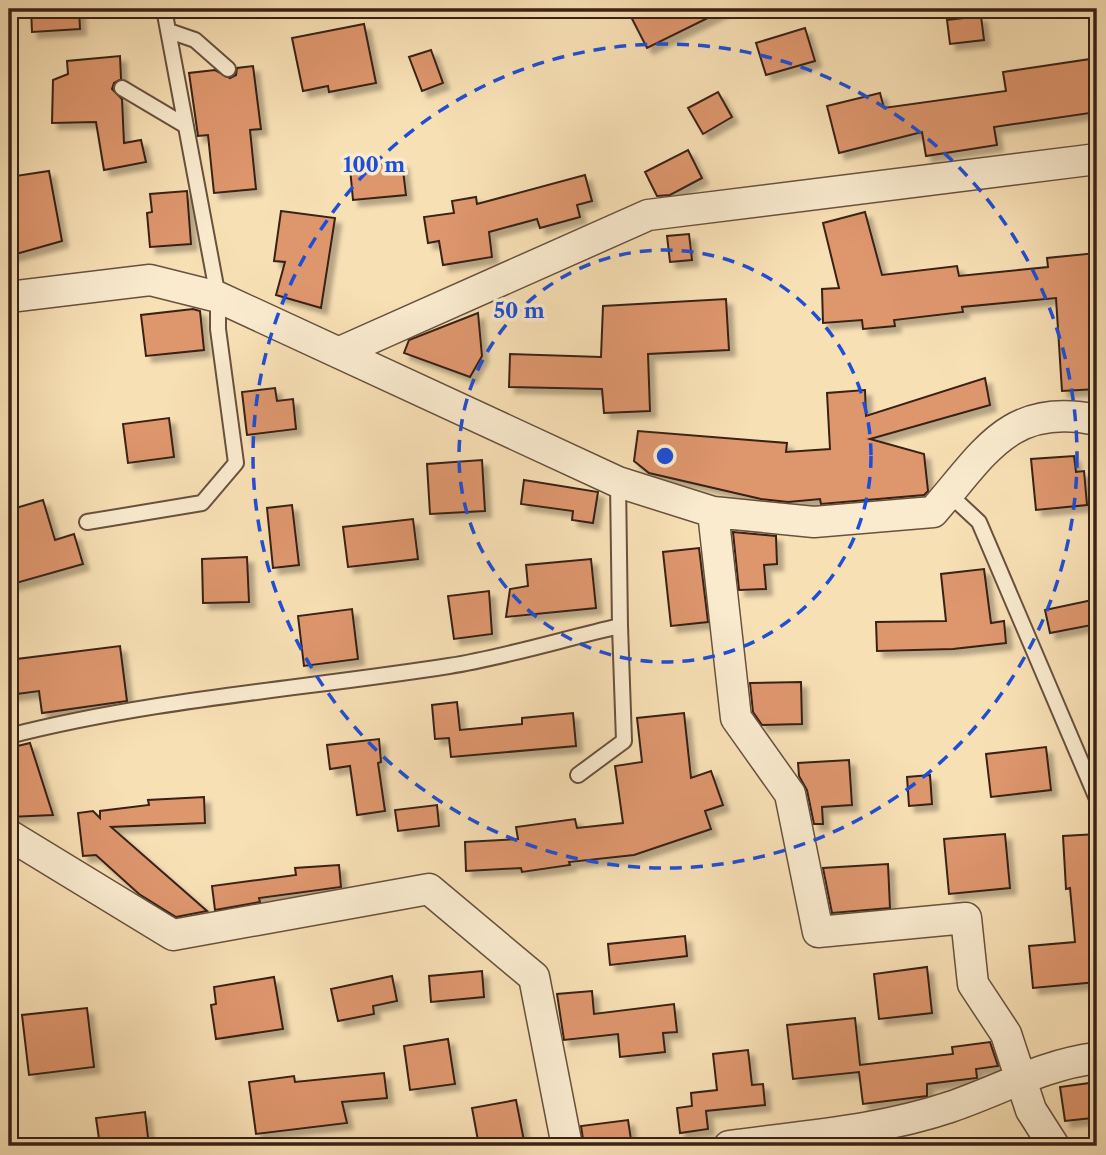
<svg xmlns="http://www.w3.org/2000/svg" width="1106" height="1155" font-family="'Libre Caslon Text',serif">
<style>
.building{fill:#de966d;stroke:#382116;stroke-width:2;filter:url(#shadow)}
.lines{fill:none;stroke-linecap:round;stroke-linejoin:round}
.lane-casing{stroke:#68513e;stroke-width:18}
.street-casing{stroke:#68513e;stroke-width:33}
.lane{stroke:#faebcf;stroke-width:14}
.street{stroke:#faebcf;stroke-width:30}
.ring{fill:none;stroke:#1d4ed8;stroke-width:3.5;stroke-dasharray:12 9}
.centre{fill:#1d4ed8;stroke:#faebcf;stroke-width:3.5}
.ring-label{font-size:21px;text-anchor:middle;font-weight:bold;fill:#1d4ed8;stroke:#faebcf;stroke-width:7;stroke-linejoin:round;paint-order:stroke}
</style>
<defs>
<filter id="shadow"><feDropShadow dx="6" dy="6" stdDeviation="2" flood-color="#0004"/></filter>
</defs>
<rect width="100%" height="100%" fill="#f8e0b5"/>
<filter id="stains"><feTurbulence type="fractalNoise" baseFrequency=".00286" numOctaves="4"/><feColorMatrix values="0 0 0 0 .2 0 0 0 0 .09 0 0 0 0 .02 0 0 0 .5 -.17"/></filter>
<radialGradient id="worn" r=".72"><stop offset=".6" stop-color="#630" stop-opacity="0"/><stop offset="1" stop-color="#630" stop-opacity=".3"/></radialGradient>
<path class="building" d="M31 9H79L80 29 32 32Z
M627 9H726L647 48Z
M981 16 984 40 950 44 947 20Z
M364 24 376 83 329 92 328 86 303 91 292 38Z
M805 28 815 61 766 75 756 43Z
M431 50 443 83 422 91 409 57Z
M120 56 121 79 114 83 112 89 122 99 124 143 141 140 146 162 104 170 96 122 52 123 53 80 68 74 67 61Z
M1097 58V112L994 127 997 145 926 156 922 132 839 153 827 106 880 93 884 108 1006 91 1003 72Z
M253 66 261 129 250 130 256 189 214 193 208 135 198 136 189 73 215 70 230 78 236 75 237 68Z
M718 92 732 117 703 134 688 108Z
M688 150 702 178 670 195 657 196 645 172Z
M402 162 406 195 353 200 350 168Z
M49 171 62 241 9 256V177Z
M585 175 592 201 577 205 580 217 540 228 537 219 489 232 492 257 443 265 439 241 428 243 424 217 454 213 452 201 476 197 477 204Z
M187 191 191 244 150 247 147 213 152 212 150 194Z
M281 211 335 218 321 308 276 295 285 262 274 261Z
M865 212 882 275 957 266 959 276 1048 267 1047 258 1096 253 1097 389 1062 391 1056 298 962 307 963 312 894 320 895 326 863 329 862 320 823 323 822 289 839 288 823 223Z
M689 234 692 260 670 262 667 236Z
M726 299 729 350 648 354 650 411 604 413 602 389 509 387 510 354 601 357 603 306Z
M193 309 200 311 204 350 146 356 141 315Z
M478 313 482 356 470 377 404 353 409 340Z
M985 378 990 405 870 439 924 454 928 491 924 495 821 504 820 499 788 502 761 499 649 473 634 461 638 431 787 443 786 452 830 449 827 393 865 390 866 416Z
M275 388 277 401 293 399 296 429 247 435 242 392Z
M169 418 174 457 128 463 123 424Z
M1074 456 1076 472 1084 471 1087 505 1036 510 1031 459Z
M482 460 485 511 430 514 427 464Z
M524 480 598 492 593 523 572 520 573 511 521 504Z
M43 500 55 540 74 534 83 564 9 585V510Z
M292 505 299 565 273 568 267 508Z
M413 519 418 559 348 567 343 527Z
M733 532 776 536 777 564 764 565 766 589 739 590Z
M699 548 708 622 671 626 663 552Z
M247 557 249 602 203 603 202 559Z
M591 559 596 608 506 617 510 589 528 586 526 565Z
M984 569 991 623 1004 621 1006 643 953 649 877 651 876 622 946 621 941 574Z
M489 591 492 634 454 639 448 596Z
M1097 599V624L1050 633 1045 610Z
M352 609 358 659 304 666 298 616Z
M120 646 127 701 42 713 39 691 9 695V660Z
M801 682 802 724 762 725 753 712 750 683Z
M457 702 460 730 522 724V718L573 713 576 746 451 757 449 738 435 739 432 705Z
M684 713 691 778 711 771 723 805 705 811 711 829 634 855 569 862 570 865 522 872 521 868 466 871 465 842 518 839 516 827 575 819 577 828 623 823 615 766 642 762 637 718Z
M379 739 381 762 378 763 385 811 357 815 350 766 330 769 327 745Z
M30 743 53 815 9 817V748Z
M1046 747 1051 790 991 797 986 754Z
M849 760 852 805 822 807 823 824H814L807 790 799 776 798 763Z
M930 775 932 804 909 806 907 777Z
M204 797 205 823 111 827 207 911 176 917 139 894 96 855 83 856 78 813 93 811 100 818V811L149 805 148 800Z
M437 805 439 826 398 831 395 810Z
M1005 834 1010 888 949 894 944 839Z
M1097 834V982L1033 988 1029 946 1075 942 1070 888 1066 889 1063 836Z
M888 864 890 908 832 913 823 868Z
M339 865 341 887 259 898 260 902 215 910 212 886 296 875 295 868Z
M685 936 687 956 610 965 608 944Z
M927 967 932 1013 879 1019 874 974Z
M482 971 484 997 431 1002 429 976Z
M392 976 397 1001 373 1006 374 1014 338 1021 331 989Z
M274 977 283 1029 216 1039 211 1005 216 1004 214 987Z
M592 991 594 1014 674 1004 677 1032 663 1033 665 1052 620 1057 618 1034 564 1040 557 994Z
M87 1008 94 1067 29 1075 22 1015Z
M855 1018 860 1065 953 1054 952 1047 990 1042 998 1066 976 1069 977 1078 927 1084V1096L863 1104 859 1072 793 1079 787 1025Z
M448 1039 455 1084 410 1090 404 1046Z
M748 1050 752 1085 763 1084 765 1105 706 1111 708 1129 680 1133 677 1108 692 1106 691 1093 717 1090 713 1054Z
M384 1073 387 1098 342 1102 347 1123 256 1134 249 1082 294 1076 295 1082Z
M1097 1082V1107L1091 1108 1092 1118 1065 1121 1060 1087Z
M516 1100 525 1146H479L472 1108Z
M145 1112 149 1146H100L96 1118Z
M628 1120 632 1146H584L581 1126Z"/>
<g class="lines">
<g class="lane-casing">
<path id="lane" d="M169 31 195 40 228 69
M122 88 186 126
M949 494 979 522 1097 799
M87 522 202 503 236 463 218 329V297L164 9
M9 736C153 699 302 689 449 666 506 657 563 639 620 626L618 482
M578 775 624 741 620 626"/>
</g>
<g class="street-casing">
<path id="street" d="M9 297 150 280 218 297 618 482 713 512 814 522 933 512C984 454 1009 401 1097 420
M340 352 648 215 1097 159
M713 512 736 718 790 794 818 932 966 918 973 984 1006 1034 1031 1110 1054 1146
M9 835 173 935 429 889 534 977 567 1146
M729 1146C803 1136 879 1131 950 1107 1000 1090 1045 1064 1097 1058"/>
</g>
<use href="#lane" class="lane"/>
<use href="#street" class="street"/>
</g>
<g class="ring">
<circle cx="665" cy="456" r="206"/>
<circle cx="665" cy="456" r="412"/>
</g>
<circle cx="665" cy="456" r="10" class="centre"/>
<g class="ring-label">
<text x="374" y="172">100 m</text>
<text x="519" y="318">50 m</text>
</g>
<rect width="1106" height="1155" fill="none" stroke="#f8e0b5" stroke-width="35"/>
<rect x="10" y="10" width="1085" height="1134" fill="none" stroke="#382116" stroke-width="3.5"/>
<rect x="18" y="18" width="1071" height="1120" fill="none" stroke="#382116" stroke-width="2"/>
<rect width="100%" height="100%" filter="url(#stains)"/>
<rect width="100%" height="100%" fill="url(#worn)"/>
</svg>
